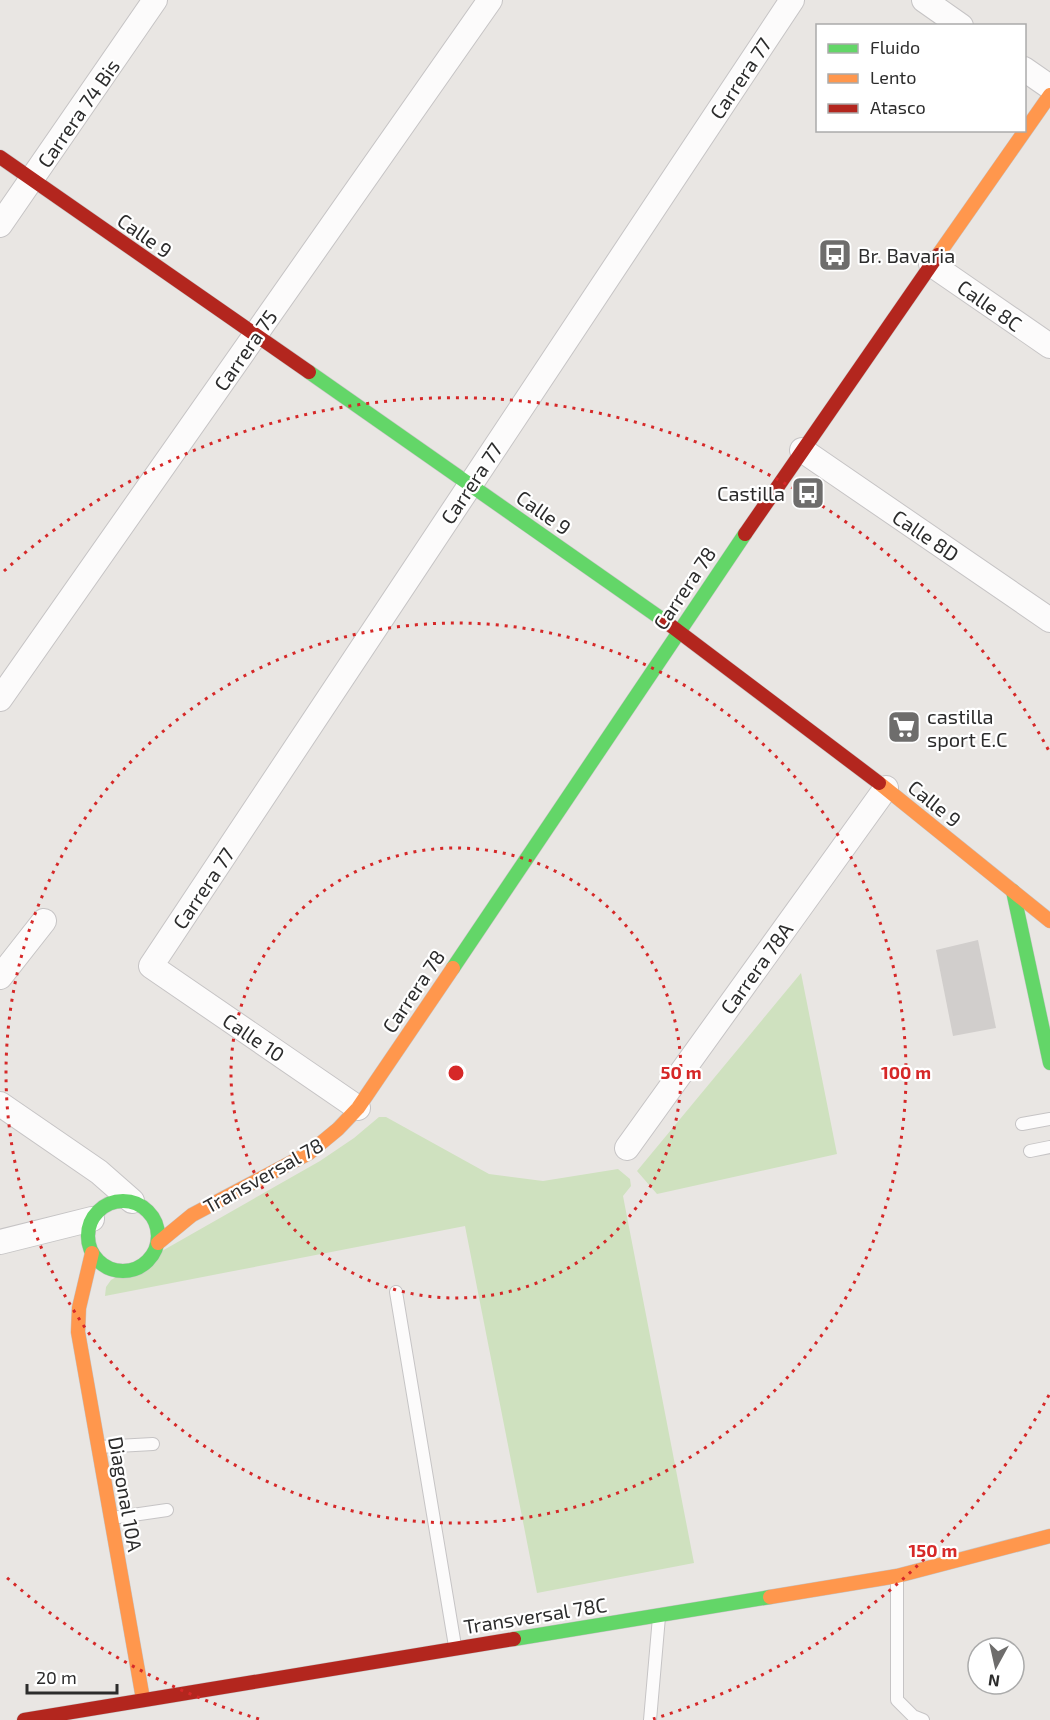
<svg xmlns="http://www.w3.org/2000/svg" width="1050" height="1720" font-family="'Exo 2',sans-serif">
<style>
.green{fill:#cfe1bf}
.building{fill:#d1cecc}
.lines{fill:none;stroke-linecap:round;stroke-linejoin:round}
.lane-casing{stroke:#c6c4c5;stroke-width:14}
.street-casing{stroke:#c6c4c5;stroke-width:26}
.fast-casing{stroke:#c6c4c5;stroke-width:15}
.slow-casing{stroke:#c6c4c5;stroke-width:15}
.jam-casing{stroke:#c6c4c5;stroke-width:15}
.lane{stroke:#fcfbfb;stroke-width:12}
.street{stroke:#fcfbfb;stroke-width:24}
.fast{stroke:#63d668;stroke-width:14}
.slow{stroke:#ff974d;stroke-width:14}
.jam{stroke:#b3261e;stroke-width:14}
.ring{fill:none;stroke:#d62828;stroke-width:3;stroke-dasharray:3 6}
.labels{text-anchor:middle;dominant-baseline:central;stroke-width:4.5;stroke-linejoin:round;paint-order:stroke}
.street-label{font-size:20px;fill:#2c2c2c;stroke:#fff}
.poi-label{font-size:20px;fill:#2c2c2c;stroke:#fff;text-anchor:start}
.centre{fill:#d62828;stroke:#fff;stroke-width:3}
.ring-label{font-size:18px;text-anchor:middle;font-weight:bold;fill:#d62828;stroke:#fff;stroke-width:4.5;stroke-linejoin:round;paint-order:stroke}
</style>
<rect width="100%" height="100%" fill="#e9e6e3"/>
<path class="green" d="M801 973 837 1154 657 1194 637 1171Z
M379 1117H386L489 1174 543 1181 618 1169 630 1179 631 1186 623 1196 694 1563 537 1593 465 1226 105 1296 106 1287 111 1280 320 1161 354 1138Z"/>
<path class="building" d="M978 940 996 1028 953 1036 936 950Z"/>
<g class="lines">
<g class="lane-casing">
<path id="lane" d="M1022 1124 1050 1119
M1030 1151 1050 1147
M396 1292 455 1646
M99 1447 153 1444
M112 1518 167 1510
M897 1579V1700L913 1716 923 1720
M650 1720 659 1617"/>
</g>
<g class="street-casing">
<path id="street" d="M924 0 961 26
M1024 69 1050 87
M0 225 155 0
M931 264 1050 346
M802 450 1050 620
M0 699 490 0
M0 977 44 921
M0 1104 99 1172 132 1201
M358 1108 151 966 792 0
M627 1148 886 788
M0 1242 92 1219"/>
</g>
<g class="fast-casing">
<path id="fast" d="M309 372 666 622
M1013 891 1050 1063
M453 968 745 534
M88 1236a35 35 0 1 1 70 0a35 35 0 1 1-70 0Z
M514 1639 770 1597"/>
</g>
<g class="slow-casing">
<path id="slow" d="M938 255 1050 95
M879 783 1050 921
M158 1243 192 1215 309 1153 338 1129 358 1108 453 968
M92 1253 79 1308 78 1332 143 1699
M770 1597 897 1576 1050 1536"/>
</g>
<g class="jam-casing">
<path id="jam" d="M0 157 309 372
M745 534 938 255
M666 622 879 783
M24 1720 514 1639"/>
</g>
<use href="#lane" class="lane"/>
<use href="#street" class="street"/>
<use href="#fast" class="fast"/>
<use href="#slow" class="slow"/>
<use href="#jam" class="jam"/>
</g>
<g class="ring">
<circle cx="456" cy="1073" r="225"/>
<circle cx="456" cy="1073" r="450"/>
<path d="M1049 1395A675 675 0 0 1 653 1719M259 1719A675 675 0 0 1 4 1575M4 571A675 675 0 0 1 1049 751"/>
</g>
<defs>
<g id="bus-square" transform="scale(1.725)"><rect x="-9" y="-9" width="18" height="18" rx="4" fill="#6e6d6c" stroke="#fff"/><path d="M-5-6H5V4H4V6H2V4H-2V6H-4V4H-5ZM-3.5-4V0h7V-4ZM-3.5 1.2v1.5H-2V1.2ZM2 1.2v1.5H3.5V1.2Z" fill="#fff"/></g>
<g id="supermarket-square" transform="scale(1.725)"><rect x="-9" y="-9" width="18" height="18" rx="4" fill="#6e6d6c" stroke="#fff"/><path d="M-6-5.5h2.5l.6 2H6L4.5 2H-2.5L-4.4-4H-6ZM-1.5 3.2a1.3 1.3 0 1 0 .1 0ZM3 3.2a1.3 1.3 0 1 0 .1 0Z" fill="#fff"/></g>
</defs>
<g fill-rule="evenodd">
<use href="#bus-square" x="835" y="255"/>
<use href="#bus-square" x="808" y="493"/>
<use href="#supermarket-square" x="904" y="727"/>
</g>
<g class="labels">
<g class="street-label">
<text transform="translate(740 78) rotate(-56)">Carrera 77</text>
<text transform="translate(78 113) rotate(-55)">Carrera 74 Bis</text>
<text transform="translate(145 235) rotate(35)">Calle 9</text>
<text transform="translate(990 305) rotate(35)">Calle 8C</text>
<text transform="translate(245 350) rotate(-55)">Carrera 75</text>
<text transform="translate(471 483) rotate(-56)">Carrera 77</text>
<text transform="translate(544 512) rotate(35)">Calle 9</text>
<text transform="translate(926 535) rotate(34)">Calle 8D</text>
<text transform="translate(684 588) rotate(-56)">Carrera 78</text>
<text transform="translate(935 803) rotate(39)">Calle 9</text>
<text transform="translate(203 888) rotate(-56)">Carrera 77</text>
<text transform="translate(756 968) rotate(-54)">Carrera 78A</text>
<text transform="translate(413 991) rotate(-56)">Carrera 78</text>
<text transform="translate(254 1037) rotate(34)">Calle 10</text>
<text transform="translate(263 1175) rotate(-29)">Transversal 78</text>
<text transform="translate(126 1494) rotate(80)">Diagonal 10A</text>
<text transform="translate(535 1615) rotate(-9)">Transversal 78C</text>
</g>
<g class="poi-label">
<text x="858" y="255">Br. Bavaria</text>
<text x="785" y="493" text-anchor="end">Castilla</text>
<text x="927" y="716">castilla<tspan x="927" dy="23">sport E.C</tspan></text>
</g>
</g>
<circle cx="456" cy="1073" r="9" class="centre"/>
<g class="ring-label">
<text x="681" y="1079">50 m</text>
<text x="906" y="1079">100 m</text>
<text x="933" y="1557">150 m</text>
</g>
<rect x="816" y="24" width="210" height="108" fill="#ffffff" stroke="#ababab" stroke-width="1.5"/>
<rect x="828" y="44" width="30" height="9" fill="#63d668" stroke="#ababab" stroke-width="1.5"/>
<text x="870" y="54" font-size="18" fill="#2c2c2c">Fluido</text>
<rect x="828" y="74" width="30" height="9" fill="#ff974d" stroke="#ababab" stroke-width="1.5"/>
<text x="870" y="84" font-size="18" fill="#2c2c2c">Lento</text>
<rect x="828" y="104" width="30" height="9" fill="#b3261e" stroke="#ababab" stroke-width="1.5"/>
<text x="870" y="114" font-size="18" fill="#2c2c2c">Atasco</text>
<g transform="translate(996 1666) rotate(188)"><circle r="28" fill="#ffffff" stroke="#ababab" stroke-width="1.5"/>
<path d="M0-4.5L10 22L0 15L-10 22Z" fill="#6e6d6c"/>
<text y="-9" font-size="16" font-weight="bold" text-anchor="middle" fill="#2c2c2c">N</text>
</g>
<path d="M27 1684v9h90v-9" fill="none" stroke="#2c2c2c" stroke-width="3"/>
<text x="36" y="1684" font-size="18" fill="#2c2c2c" stroke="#ffffff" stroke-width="4.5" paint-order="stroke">20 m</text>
</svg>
